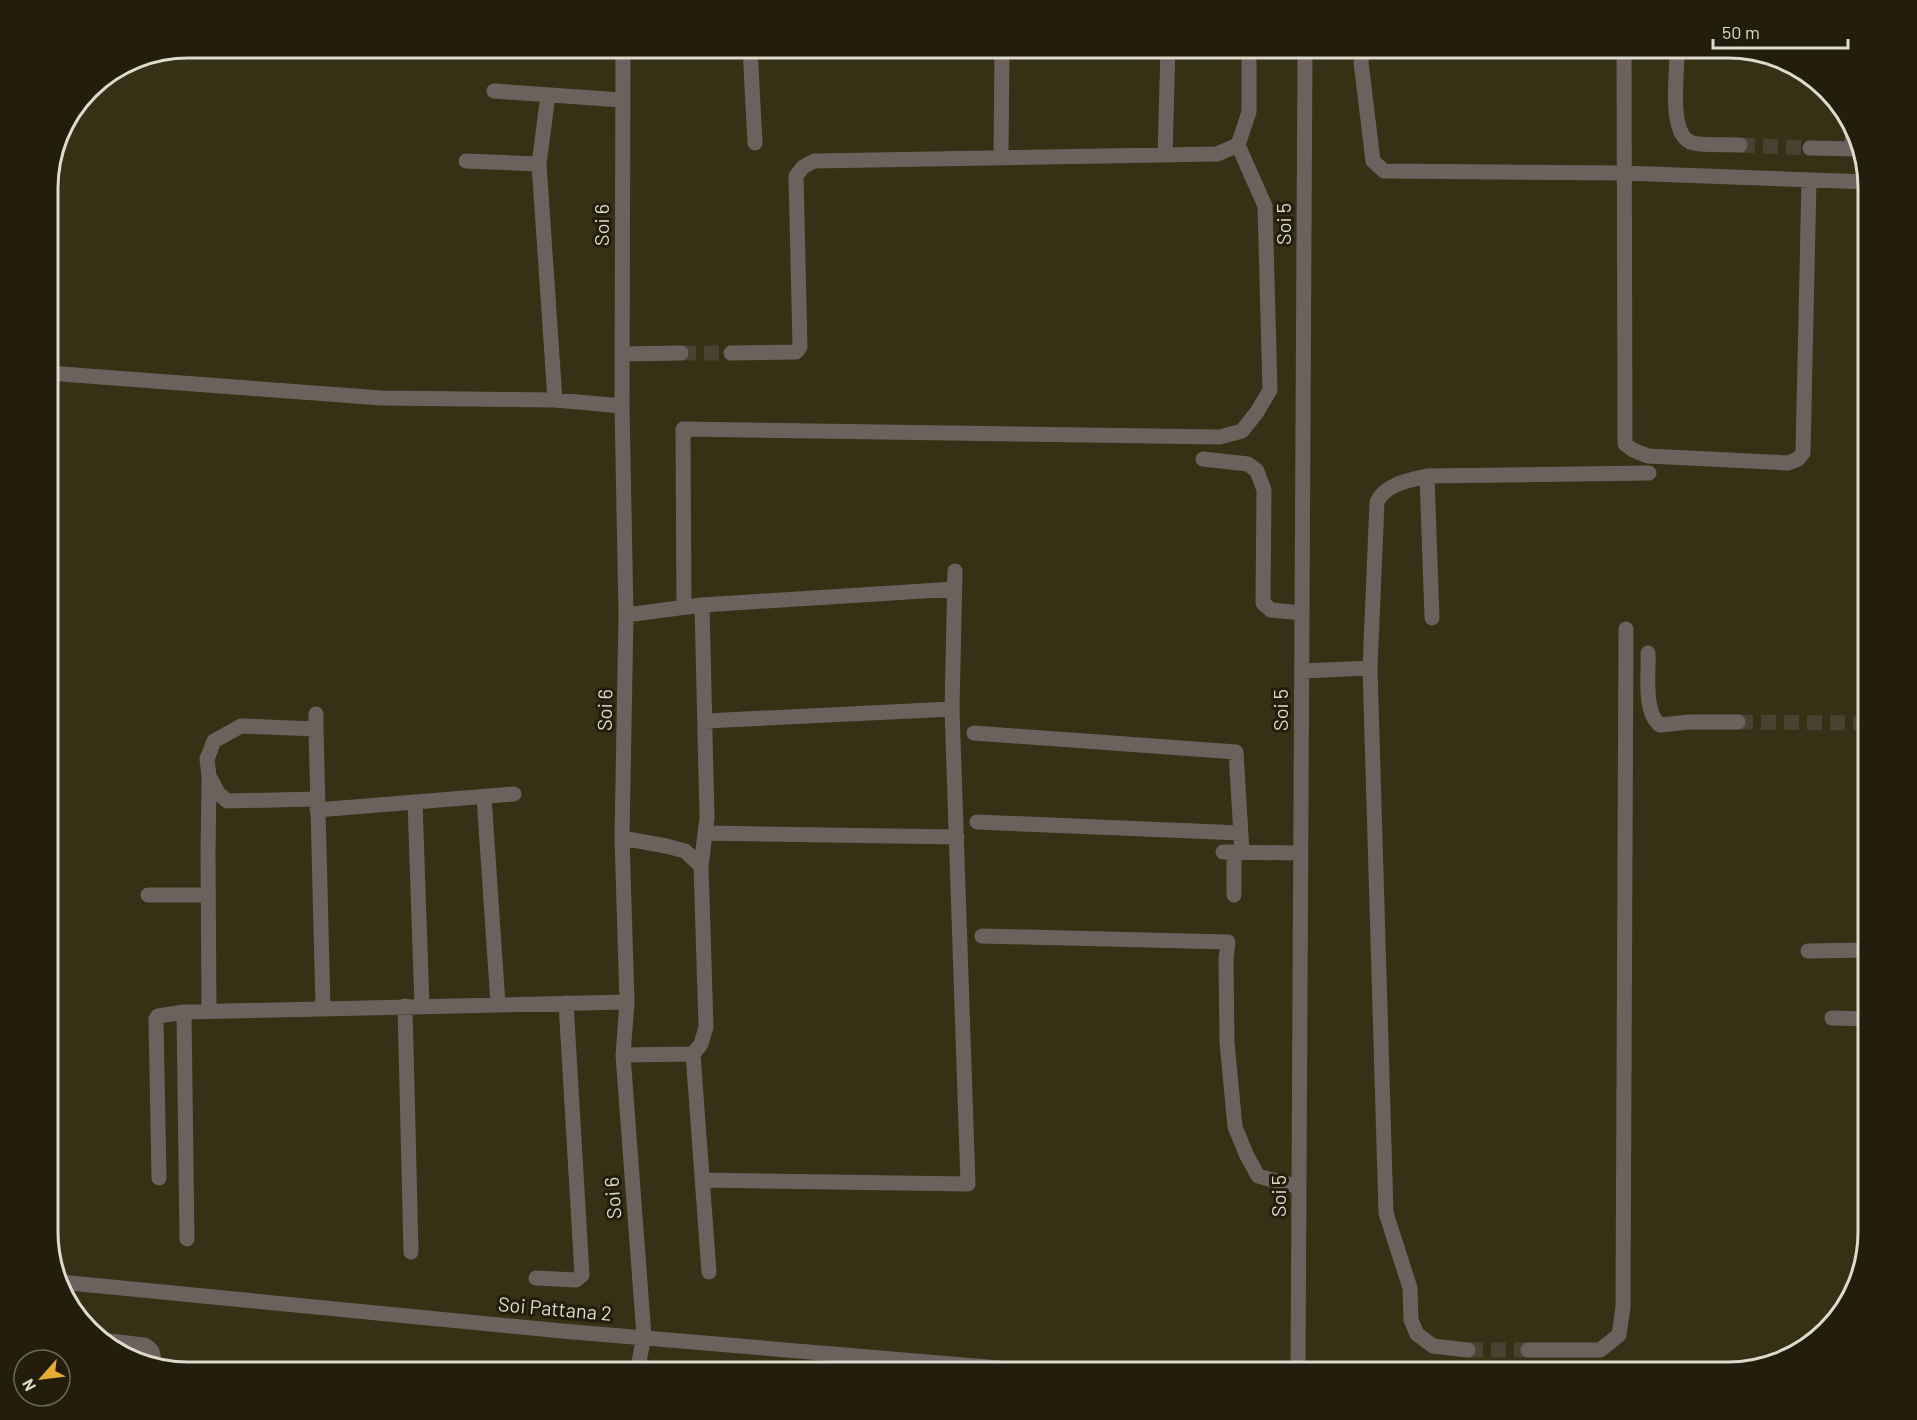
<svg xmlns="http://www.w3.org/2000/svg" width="1917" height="1420" font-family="Barlow,sans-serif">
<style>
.built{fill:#363015}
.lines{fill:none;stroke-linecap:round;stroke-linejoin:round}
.minor-tunnel{stroke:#474330;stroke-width:15;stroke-dasharray:15 8;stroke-linecap:butt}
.minor{stroke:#6c615d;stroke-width:15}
.labels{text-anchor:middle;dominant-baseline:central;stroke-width:6;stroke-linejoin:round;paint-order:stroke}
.street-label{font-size:20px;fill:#dddace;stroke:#231e0b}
.rim{fill:none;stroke:#dddace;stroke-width:3}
</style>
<rect width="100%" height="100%" fill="#2d2814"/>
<path class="built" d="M189 48H1729L1814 77 1854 126 1869 188V1232L1840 1317 1790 1358 1728 1372H188L103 1343 63 1294 48 1240V179L62 127 96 83 135 59Z"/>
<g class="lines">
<path class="minor-tunnel" d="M1740 145 1810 148
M681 353H731
M1738 722 1869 723
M1468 1350H1528"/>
<path class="minor" d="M623 48 622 406 626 615 622 838 627 1002 623 1055 644 1336 637 1372
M750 48 755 143
M1364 48 1361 62 1373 161 1384 171 1624 173 1868 182
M1624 48 1625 444 1633 450 1648 456 1788 463 1798 459 1803 453 1809 180
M1677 56C1677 76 1668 137 1693 143 1708 146 1726 144 1740 145
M494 91 621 100
M1810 148 1860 149
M1852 149 1853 124
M1165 155 1168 48
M1001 158 1002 48
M466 161 539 164 548 95
M539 164 555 400
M731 353 796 352 800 347 796 176 803 167 814 161 1217 154 1238 145 1249 112V48
M622 354 681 353
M48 373 381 398 555 400 622 406
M1203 459 1248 464 1257 471 1264 490 1263 603 1271 610 1302 613
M1427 476 1432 618
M684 607 683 429 1220 437 1242 431 1257 412 1270 390 1265 206 1238 145
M626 615 702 605 955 589
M1648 653C1649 674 1643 712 1660 725L1690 722H1738
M1370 668 1377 502C1385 484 1410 480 1427 476L1649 473
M1302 671 1370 668 1386 1213 1410 1288 1411 1320 1417 1334 1433 1346 1468 1350
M952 709 955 571
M316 714V729L241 726 214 741 207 759 209 776 218 793 227 801 317 799
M316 729 323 1008
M974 733 1236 752 1242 852
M209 780 208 854 209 1011
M484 797 498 1004
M415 802 422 1006
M317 810 514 794
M977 822 1241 833
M705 833 957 837
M622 838 666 846 685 851 701 866 706 1027 701 1044 693 1054
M1223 852 1300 853
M701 866 707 818 702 605
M148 895H208
M1234 895V852
M982 936 1228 942 1226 959 1227 1042 1235 1127 1247 1156 1258 1176 1299 1187
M1808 951 1869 950
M405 1006 411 1252
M184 1012 187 1239
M1832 1018 1869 1019
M623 1055 693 1054 709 1272
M159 1178 156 1019 158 1016 184 1012 627 1002
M703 1180 968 1184 952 709 705 721
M536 1278 576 1280 582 1275 566 1003
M60 1282 562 1331 1047 1372
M101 1340 144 1345C151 1348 154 1352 153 1360
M1528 1350H1600L1619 1335 1623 1307 1626 629
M448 1369 478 1372
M1298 1372 1305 48"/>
</g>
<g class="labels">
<g class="street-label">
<text transform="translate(1283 224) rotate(-90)">Soi 5</text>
<text transform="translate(601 225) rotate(-90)">Soi 6</text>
<text transform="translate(604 710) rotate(-89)">Soi 6</text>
<text transform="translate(1280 710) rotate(-90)">Soi 5</text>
<text transform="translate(1278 1196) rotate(-90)">Soi 5</text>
<text transform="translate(612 1198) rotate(-94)">Soi 6</text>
<text transform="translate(555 1308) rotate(5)">Soi Pattana 2</text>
</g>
</g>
<path d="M0 0H1917V1420H0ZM188 58H1728A130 130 0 0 1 1858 188V1232A130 130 0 0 1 1728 1362H188A130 130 0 0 1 58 1232V188A130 130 0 0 1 188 58Z" fill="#231e0b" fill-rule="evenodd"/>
<path class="rim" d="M188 58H1728A130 130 0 0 1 1858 188V1232A130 130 0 0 1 1728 1362H188A130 130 0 0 1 58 1232V188A130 130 0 0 1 188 58Z"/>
<g transform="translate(42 1378) rotate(242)"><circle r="28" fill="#231e0b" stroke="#6d6959" stroke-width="1.5"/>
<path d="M0-4.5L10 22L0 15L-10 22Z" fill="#e7ac36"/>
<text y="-9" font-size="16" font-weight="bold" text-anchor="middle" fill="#dddace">N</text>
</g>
<path d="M1713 39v9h135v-9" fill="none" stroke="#dddace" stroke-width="3"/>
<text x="1722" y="39" font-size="18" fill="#dddace" stroke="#231e0b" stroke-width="4.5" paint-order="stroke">50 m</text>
</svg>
